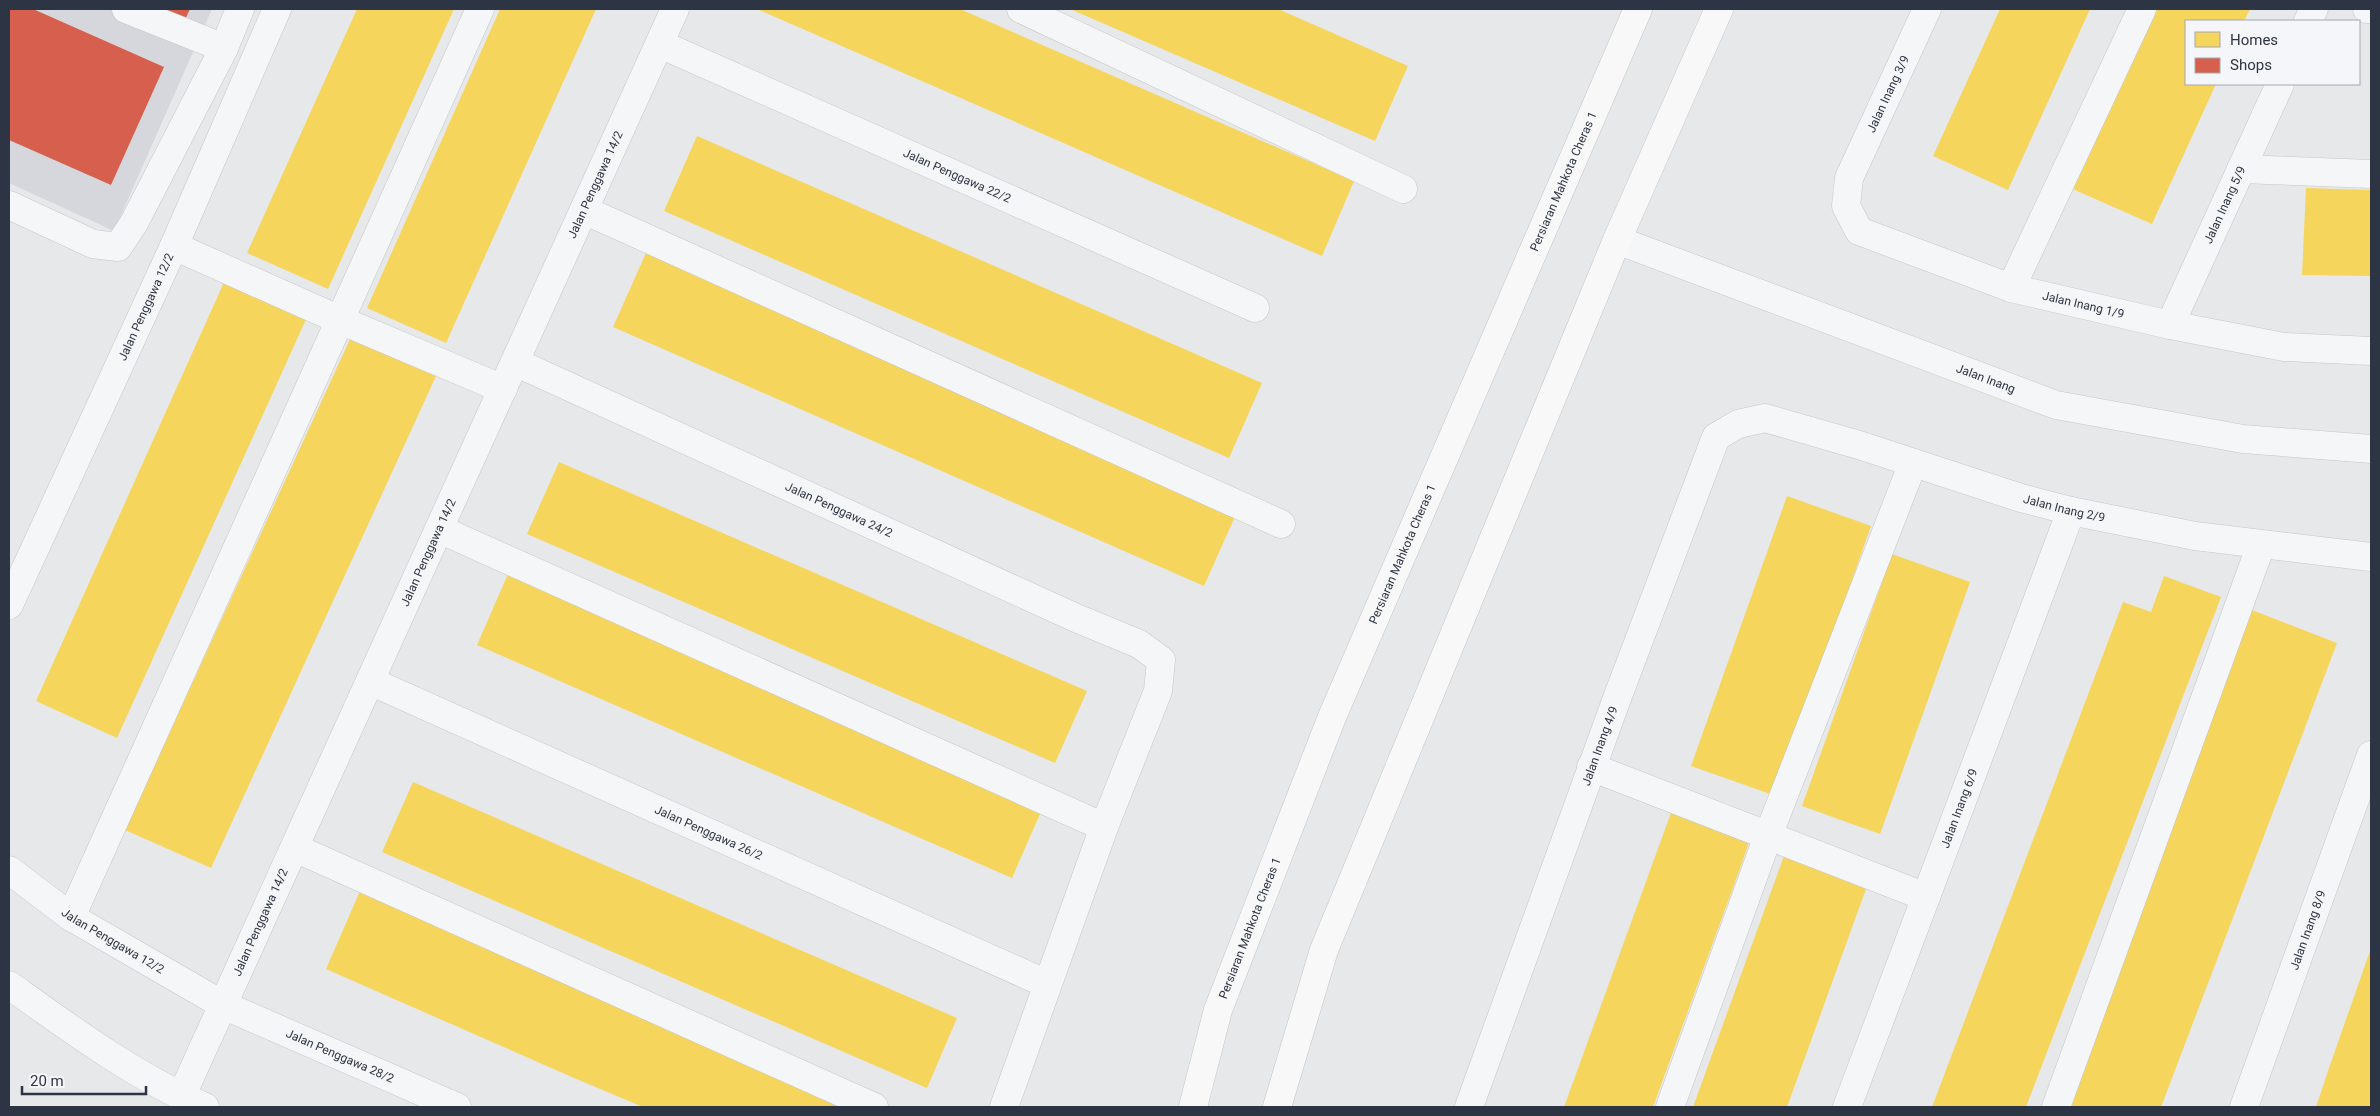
<svg xmlns="http://www.w3.org/2000/svg" width="2380" height="1116" font-family="Roboto,sans-serif">
<style>
.built{fill:#d5d7dd}
.homes{fill:#f6d55c}
.shops{fill:#d6604d}
.lines{fill:none;stroke-linecap:round;stroke-linejoin:round}
.minor-casing{stroke:#c4c6c8;stroke-width:29}
.major-casing{stroke:#c3c5c7;stroke-width:29}
.minor{stroke:#f5f6f7;stroke-width:28}
.major{stroke:#f8f8f8;stroke-width:28}
.labels{text-anchor:middle;dominant-baseline:central;stroke-width:5;stroke-linejoin:round;paint-order:stroke}
.street-label{font-size:12px;fill:#2d3443;stroke:#f4f6f9}
</style>
<rect width="100%" height="100%" fill="#e6e8ea"/>
<path class="built" d="M9 9H212L114 231 9 183Z"/>
<path class="homes" d="M357 9H454L328 289 247 253Z
M500 9H596L446 343 367 308Z
M757 9H960L1354 181 1322 256Z
M1070 9H1278L1408 66 1375 141Z
M2000 9H2090L2008 190 1933 156Z
M2137 9H2250L2244 21H2186V84H2216L2152 224 2059 183Z
M697 136 1262 383 1229 458 664 211Z
M2306 188 2371 190V276L2302 275Z
M646 253 1237 512 1204 586 613 327Z
M225 280 307 317 117 738 36 701Z
M351 337 436 376 211 868 125 830Z
M559 462 1087 691 1055 763 527 534Z
M1787 496 1871 526 1776 796 1691 766Z
M1892 554 1970 582 1880 834 1802 806Z
M508 574 1043 807 1012 878 477 645Z
M2164 576 2221 597 2026 1107H1932L2123 602 2151 612Z
M2252 610 2337 643 2226 936 2161 1107H2063Z
M413 782 957 1018 927 1088 382 852Z
M1676 799 1754 827 1742 863 1653 1107H1564Z
M1788 845 1871 875 1787 1107H1693Z
M360 891 852 1107H643L574 1078 326 969Z
M2371 948V1107H2316L2329 1068Z"/>
<path class="shops" d="M9 9H33L164 67 111 185 9 140Z
M138 9H190L181 28Z"/>
<g class="lines">
<g class="minor-casing">
<g id="minor">
<path d="M126 9 224 48"/>
<path d="M1021 9 1403 189"/>
<path id="s1" d="M1927 9 1849 178 1846 206 1859 231 2011 288 2170 325 2284 347 2371 351"/>
<path d="M2367 9H2371"/>
<path d="M2308 21 2314 9"/>
<path id="s2" d="M660 44 1255 308"/>
<path d="M2241 169 2371 174"/>
<path d="M9 205 93 244 118 247 134 223 224 48 240 9"/>
<path d="M584 210 1281 524"/>
<path id="s3" d="M1617 240 2056 405 2243 439 2371 449"/>
<path d="M174 246 340 320 503 389"/>
<path d="M2011 288 2142 9"/>
<path id="s4" d="M2170 325 2280 84"/>
<path id="s5" d="M515 362 1076 618 1139 644 1161 660 1158 691 1104 827 1004 1107"/>
<path d="M439 529 1104 827"/>
<path id="s6" d="M9 605 174 246 277 9"/>
<path id="s7" d="M370 681 1047 984"/>
<path d="M1591 767 1926 897"/>
<path d="M295 848 874 1107"/>
<path id="s8" d="M9 870 71 917 223 1005 457 1107"/>
<path d="M71 917 480 9"/>
<path d="M9 985C72 1030 134 1076 205 1107"/>
<path id="s9" d="M181 1097 675 9"/>
<path id="s10" d="M1469 1107 1616 701 1716 437 1738 424 1765 418 1859 445 2021 498 2071 511 2195 536 2371 557"/>
<path d="M1670 1107 1768 836 1913 463"/>
<path id="s11" d="M1847 1107 2071 511"/>
<path d="M2056 1107 2261 545"/>
<path id="s12" d="M2244 1107 2371 755"/>
</g>
</g>
<g class="major-casing">
<g id="major">
<path id="s13" d="M1193 1107 1218 1010 1332 717 1638 9"/>
<path d="M1277 1107 1324 950 1617 240 1719 9"/>
</g>
</g>
<use href="#minor" class="minor"/>
<use href="#major" class="major"/>
</g>
<g class="labels">
<g class="street-label">
<text transform="translate(1888 94) rotate(-65)">Jalan Inang 3/9</text>
<text stroke="none"><textPath href="#s2" startOffset="325">Jalan Penggawa 22/2</textPath></text>
<text stroke="none"><textPath href="#s13" startOffset="998">Persiaran Mahkota Cheras 1</textPath></text>
<text stroke="none"><textPath href="#s9" startOffset="1002">Jalan Penggawa 14/2</textPath></text>
<text stroke="none"><textPath href="#s4" startOffset="132">Jalan Inang 5/9</textPath></text>
<text stroke="none"><textPath href="#s1" startOffset="479">Jalan Inang 1/9</textPath></text>
<text stroke="none"><textPath href="#s6" startOffset="328">Jalan Penggawa 12/2</textPath></text>
<text stroke="none"><textPath href="#s3" startOffset="394">Jalan Inang</textPath></text>
<text stroke="none"><textPath href="#s10" startOffset="1080">Jalan Inang 2/9</textPath></text>
<text stroke="none"><textPath href="#s5" startOffset="356">Jalan Penggawa 24/2</textPath></text>
<text stroke="none"><textPath href="#s9" startOffset="598">Jalan Penggawa 14/2</textPath></text>
<text stroke="none"><textPath href="#s13" startOffset="592">Persiaran Mahkota Cheras 1</textPath></text>
<text stroke="none"><textPath href="#s10" startOffset="384">Jalan Inang 4/9</textPath></text>
<text stroke="none"><textPath href="#s11" startOffset="319">Jalan Inang 6/9</textPath></text>
<text stroke="none"><textPath href="#s7" startOffset="371">Jalan Penggawa 26/2</textPath></text>
<text stroke="none"><textPath href="#s9" startOffset="192">Jalan Penggawa 14/2</textPath></text>
<text stroke="none"><textPath href="#s13" startOffset="188">Persiaran Mahkota Cheras 1</textPath></text>
<text stroke="none"><textPath href="#s12" startOffset="188">Jalan Inang 8/9</textPath></text>
<text stroke="none"><textPath href="#s8" startOffset="126">Jalan Penggawa 12/2</textPath></text>
<text stroke="none"><textPath href="#s8" startOffset="381">Jalan Penggawa 28/2</textPath></text>
</g>
</g>
<rect width="2380" height="1116" fill="none" stroke="#2d3443" stroke-width="20"/>
<rect x="2185" y="20" width="175" height="65" fill="#f4f6f9" stroke="#a4a8b0"/>
<rect x="2195" y="32" width="25" height="15" fill="#f6d55c" stroke="#a4a8b0"/>
<text x="2230" y="45" font-size="15" fill="#2d3443">Homes</text>
<rect x="2195" y="58" width="25" height="15" fill="#d6604d" stroke="#a4a8b0"/>
<text x="2230" y="70" font-size="15" fill="#2d3443">Shops</text>
<path d="M22 1086v8h124v-8" fill="none" stroke="#2d3443" stroke-width="2.5"/>
<text x="30" y="1086" font-size="15" fill="#2d3443" stroke="#f4f6f9" stroke-width="4" paint-order="stroke">20 m</text>
</svg>
